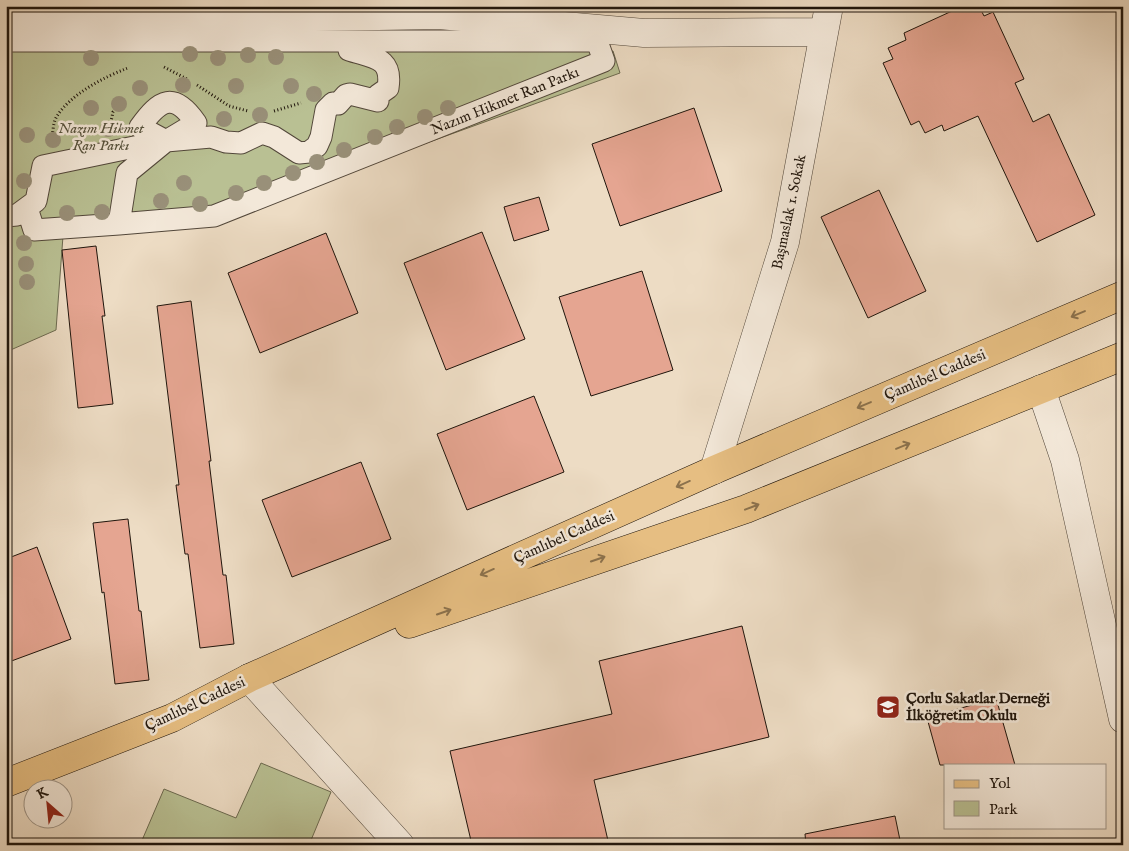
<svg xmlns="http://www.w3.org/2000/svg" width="1129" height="851" font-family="'IM FELL English',serif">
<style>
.green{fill:#b9c093;stroke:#6c6a50}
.building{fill:#e5a591;stroke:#1f150c}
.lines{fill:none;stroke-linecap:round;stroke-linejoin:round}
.pedestrian-casing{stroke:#52473a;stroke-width:23}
.minor-casing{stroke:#52473a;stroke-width:29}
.primary-casing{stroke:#1f150c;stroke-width:29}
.path{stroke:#1f150c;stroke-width:3;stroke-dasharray:1 2.5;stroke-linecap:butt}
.pedestrian{stroke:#f3e8d9;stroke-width:21}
.minor{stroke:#f3e8d9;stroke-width:28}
.primary{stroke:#e6be82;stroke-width:28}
.tree{fill:#999079}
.oneway{stroke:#8c724d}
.labels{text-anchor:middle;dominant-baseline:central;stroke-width:5;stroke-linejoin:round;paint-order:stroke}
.street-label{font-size:15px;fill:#1f150c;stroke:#f3e8d9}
.park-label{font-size:15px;font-style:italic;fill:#55513b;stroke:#f3e8d9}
.poi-label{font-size:15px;font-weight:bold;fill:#1f150c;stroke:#f3e8d9;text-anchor:start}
</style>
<rect width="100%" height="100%" fill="#eddcc4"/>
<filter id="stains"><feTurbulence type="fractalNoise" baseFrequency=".004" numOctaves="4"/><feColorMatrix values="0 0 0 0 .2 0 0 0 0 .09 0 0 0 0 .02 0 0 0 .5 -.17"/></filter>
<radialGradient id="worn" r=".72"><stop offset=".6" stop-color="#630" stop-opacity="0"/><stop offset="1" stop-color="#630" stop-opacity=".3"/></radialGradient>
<path class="green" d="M72 41 613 51 620 73 208 222 63 236 56 330 6 352V42Z
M261 763 331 792 309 845H140L164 789 236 818Z"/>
<path class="building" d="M963 6H979L984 16 993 12 1024 79 1015 83 1033 122 1049 114 1095 215 1037 242 978 116 944 131 942 125 925 133 919 121 911 125 883 63 893 59 888 48 906 40 904 33Z
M694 108 722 191 620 226 592 144Z
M879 190 926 291 868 318 821 217Z
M539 197 549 230 514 241 504 207Z
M482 232 525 339 446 370 404 263Z
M326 233 358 313 260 353 228 273Z
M96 246 105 316H102L113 404 78 408 62 250Z
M642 271 673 370 591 396 559 297Z
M191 301 211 461H209L223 575H226L234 644 200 648 188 554H185L176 485H179L157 306Z
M534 396 564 472 467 510 437 434Z
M361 462 391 539 292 577 262 500Z
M128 519 139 611H141L149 680 115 684 104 592 102 593 93 523Z
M37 547 71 639 6 663V559Z
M742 626 769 737 594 780 609 845H472L450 751 612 714 599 661Z
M996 698 1015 765H940L927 718Z
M895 816 901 845H806L805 834Z"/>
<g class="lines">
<g class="pedestrian-casing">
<path id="pedestrian" d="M6 41H597L604 61 214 216 119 224 127 173 166 141
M166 141 140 127C160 99 174 91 196 123L166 141 211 137 226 142 241 143 262 133 274 137 299 153 309 152 317 146 321 137 326 110 333 103 338 104 346 95 350 94 378 101V95L388 88C393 57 373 58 349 50L348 44
M27 208 34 230 119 224
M6 216 17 215 36 201 43 166 163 141"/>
</g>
<g class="minor-casing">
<path id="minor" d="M6 22 439 15 644 33 824 32
M1041 389 1065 460 1123 719
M714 470 785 242 829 6
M249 678 400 845"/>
</g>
<g class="primary-casing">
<path id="primary" d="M409 624 746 509 1123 356
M6 783 172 718 249 678 714 470 1123 295"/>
</g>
<path class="path" d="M164 67 187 79
M197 85 229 106 248 111
M274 111 301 103
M110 126 113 112 126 101
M52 139C53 132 53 122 57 116 71 94 104 77 128 68"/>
<use href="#pedestrian" class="pedestrian"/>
<use href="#minor" class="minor"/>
<use href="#primary" class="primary"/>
</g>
<g class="tree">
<circle cx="190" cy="54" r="8"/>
<circle cx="248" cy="55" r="8"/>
<circle cx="276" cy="57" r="8"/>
<circle cx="91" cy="58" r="8"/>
<circle cx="218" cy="58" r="8"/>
<circle cx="183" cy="85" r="8"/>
<circle cx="236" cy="86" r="8"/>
<circle cx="291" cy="86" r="8"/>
<circle cx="140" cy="88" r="8"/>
<circle cx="314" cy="94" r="8"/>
<circle cx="119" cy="104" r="8"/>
<circle cx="91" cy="108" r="8"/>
<circle cx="448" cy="108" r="8"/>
<circle cx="260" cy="115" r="8"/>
<circle cx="425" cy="117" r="8"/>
<circle cx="224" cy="119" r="8"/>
<circle cx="397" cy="127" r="8"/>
<circle cx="108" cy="129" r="8"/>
<circle cx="27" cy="135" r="8"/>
<circle cx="375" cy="137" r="8"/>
<circle cx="53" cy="140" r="8"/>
<circle cx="344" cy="150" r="8"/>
<circle cx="317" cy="162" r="8"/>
<circle cx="293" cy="173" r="8"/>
<circle cx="24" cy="181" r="8"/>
<circle cx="184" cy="183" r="8"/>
<circle cx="264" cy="183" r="8"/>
<circle cx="236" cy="193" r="8"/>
<circle cx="161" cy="201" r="8"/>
<circle cx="200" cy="204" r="8"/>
<circle cx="102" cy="212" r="8"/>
<circle cx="67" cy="213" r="8"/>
<circle cx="24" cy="243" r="8"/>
<circle cx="26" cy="264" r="8"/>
<circle cx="27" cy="282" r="8"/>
</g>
<defs><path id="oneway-shaft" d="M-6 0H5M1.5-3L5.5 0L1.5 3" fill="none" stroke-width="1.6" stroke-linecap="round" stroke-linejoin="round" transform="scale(1.25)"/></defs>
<g class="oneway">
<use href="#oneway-shaft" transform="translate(1078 314) rotate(157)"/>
<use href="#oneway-shaft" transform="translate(864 405) rotate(157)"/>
<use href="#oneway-shaft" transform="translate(903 446) rotate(-22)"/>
<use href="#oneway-shaft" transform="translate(683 484) rotate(156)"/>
<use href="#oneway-shaft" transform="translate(752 507) rotate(-21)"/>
<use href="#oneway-shaft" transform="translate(598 559) rotate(-19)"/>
<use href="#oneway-shaft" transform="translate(487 572) rotate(156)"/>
<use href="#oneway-shaft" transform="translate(444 612) rotate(-19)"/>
</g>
<defs>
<g id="school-square" transform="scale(1.25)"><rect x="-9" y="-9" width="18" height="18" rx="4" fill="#8f2418" stroke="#f3e8d9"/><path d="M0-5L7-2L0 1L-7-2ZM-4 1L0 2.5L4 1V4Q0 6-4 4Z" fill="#fff"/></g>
</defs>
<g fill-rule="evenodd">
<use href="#school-square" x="888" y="707"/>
</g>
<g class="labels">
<g class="street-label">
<text transform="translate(505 101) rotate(-22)">Nazım Hikmet Ran Parkı</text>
<text transform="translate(789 212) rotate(-78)">Başmaslak 1. Sokak</text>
<text transform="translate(935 375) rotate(-23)">Çamlıbel Caddesi</text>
<text transform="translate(564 537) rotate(-24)">Çamlıbel Caddesi</text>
<text transform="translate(195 704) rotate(-25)">Çamlıbel Caddesi</text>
</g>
<g class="park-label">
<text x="101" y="128">Nazım Hikmet<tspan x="101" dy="17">Ran Parkı</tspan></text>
</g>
<g class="poi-label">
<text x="906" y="698">Çorlu Sakatlar Derneği<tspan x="906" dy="17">İlköğretim Okulu</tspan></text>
</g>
</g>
<rect width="1129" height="851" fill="none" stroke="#eddcc4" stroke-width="25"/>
<rect x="8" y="8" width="1114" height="836" fill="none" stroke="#1f150c" stroke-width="2.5"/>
<rect x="12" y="12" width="1104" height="826" fill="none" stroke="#1f150c"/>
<rect x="944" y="764" width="162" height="65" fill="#f3e8d9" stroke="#9e9487"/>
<rect x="954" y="780" width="25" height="8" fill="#e6be82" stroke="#9e9487"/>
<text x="989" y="788" font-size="15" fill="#1f150c">Yol</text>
<rect x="954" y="801" width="25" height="15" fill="#b9c093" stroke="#9e9487"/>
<text x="989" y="814" font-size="15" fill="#1f150c">Park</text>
<g transform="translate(48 804) rotate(333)"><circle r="24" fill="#f3e8d9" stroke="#9e9487"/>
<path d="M0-4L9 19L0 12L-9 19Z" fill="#8f2418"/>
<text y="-8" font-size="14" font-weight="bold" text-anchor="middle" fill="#1f150c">K</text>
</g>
<rect width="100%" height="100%" filter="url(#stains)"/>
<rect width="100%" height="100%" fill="url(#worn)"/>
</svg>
